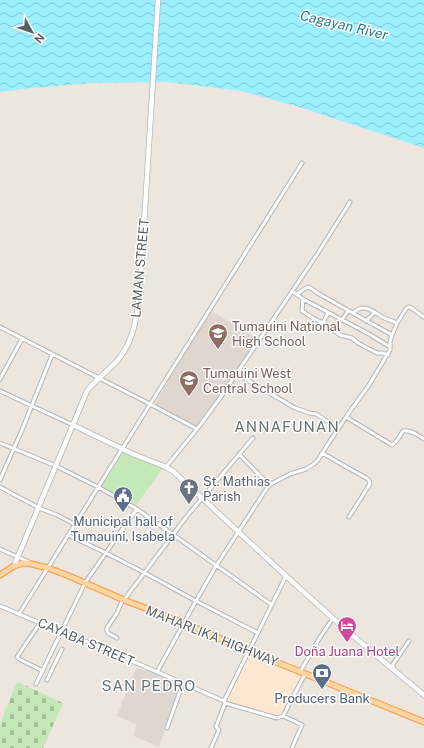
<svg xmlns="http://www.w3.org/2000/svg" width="424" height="748" font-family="'Public Sans',sans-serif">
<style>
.commercial{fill:#ffe8d1}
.education{fill:#dfd7cf}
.green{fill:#c4e8b7}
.cemetery{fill:url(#cemetery-stones)}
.water{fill:url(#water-waves)}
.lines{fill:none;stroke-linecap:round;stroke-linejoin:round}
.street-casing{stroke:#b0b5b8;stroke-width:5}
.secondary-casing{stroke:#b0b8bc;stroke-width:6}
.primary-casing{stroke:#ff9845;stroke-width:7}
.street{stroke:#fff;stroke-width:3}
.secondary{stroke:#fff;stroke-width:4.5}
.primary{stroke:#ffd6a1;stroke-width:5}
.labels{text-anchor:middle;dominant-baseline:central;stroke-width:3;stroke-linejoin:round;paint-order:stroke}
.street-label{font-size:13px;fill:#585f62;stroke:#fff}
.education-label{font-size:13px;fill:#785e54;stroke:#fff;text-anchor:start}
.worship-label{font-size:13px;fill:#5b616d;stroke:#fff;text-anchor:start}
.service-label{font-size:13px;fill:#4e5e75;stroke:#fff}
.hotel-label{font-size:13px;fill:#b23c85;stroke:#fff}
.water-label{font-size:14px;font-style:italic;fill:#287c96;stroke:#fff}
.quarter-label{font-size:15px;letter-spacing:1px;fill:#687174;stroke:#fff}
</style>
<defs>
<pattern id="cemetery-stones" width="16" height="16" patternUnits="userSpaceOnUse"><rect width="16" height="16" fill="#c4e8b7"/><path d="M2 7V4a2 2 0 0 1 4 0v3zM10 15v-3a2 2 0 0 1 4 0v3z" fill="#a2bf98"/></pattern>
<pattern id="water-waves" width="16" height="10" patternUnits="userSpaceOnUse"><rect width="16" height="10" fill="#9cefff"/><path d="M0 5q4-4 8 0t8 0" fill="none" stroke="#82c5d2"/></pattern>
</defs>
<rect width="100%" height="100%" fill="#ede6de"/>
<path class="commercial" d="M248 655 303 677 283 715 278 716H271L248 709 225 700Z"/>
<path class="education" d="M211 311 259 339 224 391 197 427 155 404 179 362Z
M136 668 160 674 182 683 159 747 134 736 136 724 117 716Z"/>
<path class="green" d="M124 451 163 468 136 505 101 487Z"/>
<path class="cemetery" d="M18 682 63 703 43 748H0V725L15 686Z"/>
<path class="water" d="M0 0H424V148L299 107 241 91 168 82 91 83 31 88 0 92Z"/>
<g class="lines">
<g class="street-casing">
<path id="street" d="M292 291 303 299 369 334 390 347
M297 294 306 288 309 287 319 294 392 335
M303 299 302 311 313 318 323 323 328 313
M353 313C364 303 371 310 382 317 387 319 392 321 397 323
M342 320 348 311
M366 321 375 312
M323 323 331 328 340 335 352 338 358 343 377 353H382L388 355
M0 327 99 378 150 404 197 429
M237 374 295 408 310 413 316 414 338 428
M0 379 22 339
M0 391 73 425
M346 417 369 385 390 350V342L392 335 397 323 406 309 408 307H410L424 317
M0 443 56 466 98 487 137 509 272 605
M322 453 366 478 369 480 370 484 349 517
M239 454 269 485
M166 467 201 424 220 398 318 253 350 202
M0 480 22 430 52 355
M0 487 39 508 57 515 74 524
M68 535 106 553 145 573 196 601 258 633
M0 549 29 562
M124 600 187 516 253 438
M0 606 40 623 95 645 224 701 225 703 277 718 283 716 305 674
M19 614 122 449 302 163
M40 623 17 657 19 659 43 671
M117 638 108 633 107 631V628L117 613 123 599
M393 668V664L409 641
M157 672 196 601 216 566 269 485 290 474 306 469 314 464 318 460 328 444 346 417 392 445C397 443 400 435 403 431 411 430 418 435 424 439
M300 672 319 639 333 618
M47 680 62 649
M36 684 85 583 123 528 137 509
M224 701 286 576
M283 716 294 721 302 725 292 748
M167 728 183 683
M211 748 219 730 216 727 225 703"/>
</g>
<g class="secondary-casing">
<path id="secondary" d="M73 425 133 454 166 467 174 472 286 576 346 630 424 695
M14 566 87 391C96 379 108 371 118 360 138 336 138 303 141 273L158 0"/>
</g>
<g class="primary-casing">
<path id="primary" d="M0 575 14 566 24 563 32 564 48 568 69 576 124 600 184 623 249 651 424 722"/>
</g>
<use href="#street" class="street"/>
<use href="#secondary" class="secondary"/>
<use href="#primary" class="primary"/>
</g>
<defs>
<g id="school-pin" transform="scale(1)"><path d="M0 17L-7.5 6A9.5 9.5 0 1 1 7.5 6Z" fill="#8d6e63" stroke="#fff"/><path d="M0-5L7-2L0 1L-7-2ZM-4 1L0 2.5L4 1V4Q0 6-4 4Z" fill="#fff"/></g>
<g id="church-pin" transform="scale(1)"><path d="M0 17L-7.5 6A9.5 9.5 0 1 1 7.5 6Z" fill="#6b7280" stroke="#fff"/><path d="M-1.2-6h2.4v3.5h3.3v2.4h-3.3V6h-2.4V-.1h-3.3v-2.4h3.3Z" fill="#fff"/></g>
<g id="civic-pin" transform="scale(1)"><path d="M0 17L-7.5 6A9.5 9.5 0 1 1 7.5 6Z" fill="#5c6f8a" stroke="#fff"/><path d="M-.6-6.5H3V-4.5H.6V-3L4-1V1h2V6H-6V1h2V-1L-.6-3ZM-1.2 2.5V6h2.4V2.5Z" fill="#fff"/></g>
<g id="hotel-pin" transform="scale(1)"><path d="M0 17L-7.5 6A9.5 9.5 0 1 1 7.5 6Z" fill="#d1479c" stroke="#fff"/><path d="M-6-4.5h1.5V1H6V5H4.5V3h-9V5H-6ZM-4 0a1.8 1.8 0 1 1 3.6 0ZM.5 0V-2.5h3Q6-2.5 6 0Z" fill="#fff"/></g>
<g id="bank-pin" transform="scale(1)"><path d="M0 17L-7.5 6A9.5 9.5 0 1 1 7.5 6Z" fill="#5c6f8a" stroke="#fff"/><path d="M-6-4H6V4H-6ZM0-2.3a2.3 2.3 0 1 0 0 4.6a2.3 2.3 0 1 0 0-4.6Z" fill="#fff"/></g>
</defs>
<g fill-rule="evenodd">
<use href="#school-pin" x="218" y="333"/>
<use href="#school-pin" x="189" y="380"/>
<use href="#church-pin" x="189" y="488"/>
<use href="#civic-pin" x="123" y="496"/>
<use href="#hotel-pin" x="347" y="626"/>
<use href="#bank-pin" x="322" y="673"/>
</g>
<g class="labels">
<g class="street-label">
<text transform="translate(140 268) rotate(-85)">LAMAN STREET</text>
<text transform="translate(212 636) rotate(22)">MAHARLIKA HIGHWAY</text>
<text transform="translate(86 642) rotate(23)">CAYABA STREET</text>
</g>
<g class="education-label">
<text x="232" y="326">Tumauini National<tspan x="232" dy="15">High School</tspan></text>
<text x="203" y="373">Tumauini West<tspan x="203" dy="15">Central School</tspan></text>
</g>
<g class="worship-label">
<text x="203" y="481">St. Mathias<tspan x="203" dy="15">Parish</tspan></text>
</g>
<g class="service-label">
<text x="123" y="521">Municipal hall of<tspan x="123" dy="15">Tumauini, Isabela</tspan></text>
<text x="322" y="698">Producers Bank</text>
</g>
<g class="hotel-label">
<text x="347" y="651">Doña Juana Hotel</text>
</g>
<g class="water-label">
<text transform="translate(344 25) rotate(13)">Cagayan River</text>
</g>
<g class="quarter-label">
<text x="287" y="426">ANNAFUNAN</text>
<text x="149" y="685">SAN PEDRO</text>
</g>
</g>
<g transform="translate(32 32) rotate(130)" stroke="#ffffff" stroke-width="3" paint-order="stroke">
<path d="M0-3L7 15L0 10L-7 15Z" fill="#585f62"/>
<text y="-6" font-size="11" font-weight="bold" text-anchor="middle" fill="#585f62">N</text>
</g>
</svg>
